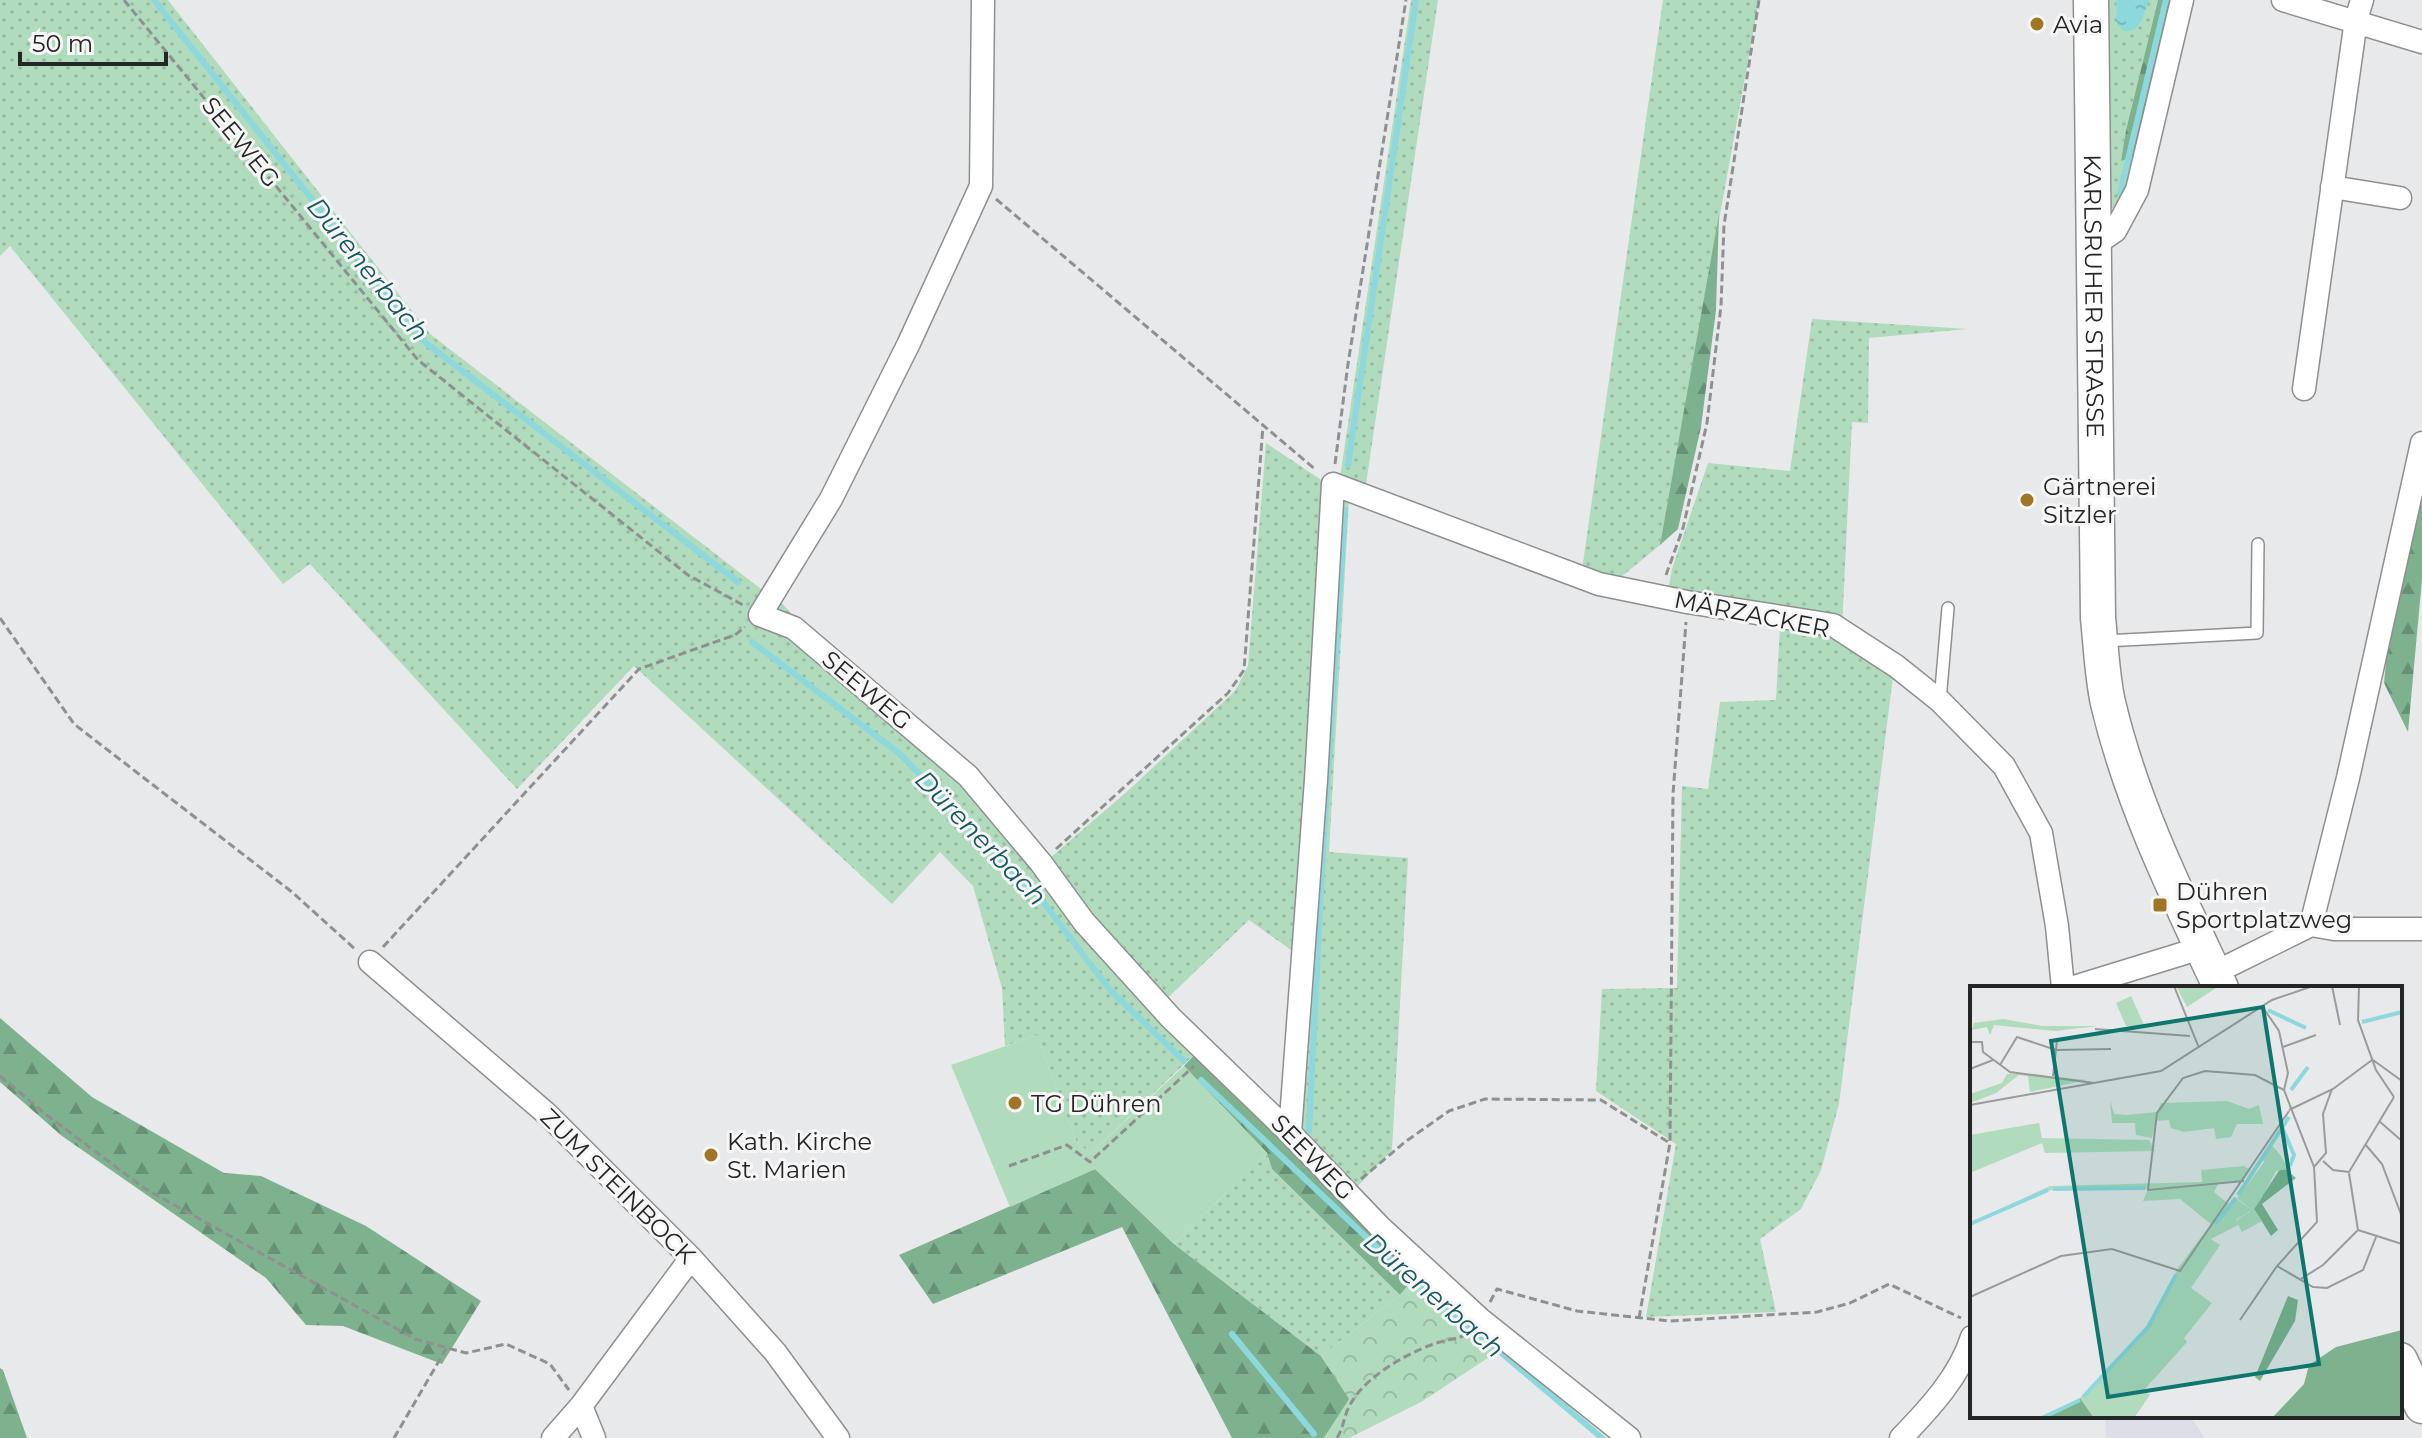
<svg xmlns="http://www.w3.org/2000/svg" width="2422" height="1438" font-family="Montserrat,sans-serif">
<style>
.built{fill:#dcdde6}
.grass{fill:url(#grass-dots)}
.forest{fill:url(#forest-firs)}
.park{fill:url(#park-crowns)}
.pitch{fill:#b1dbbd}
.water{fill:url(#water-ripples)}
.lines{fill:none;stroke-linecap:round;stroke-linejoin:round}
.stream{stroke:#8cd8dc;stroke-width:6}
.service-casing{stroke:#8f8f90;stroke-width:14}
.minor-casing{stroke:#8f8f90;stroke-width:25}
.primary-casing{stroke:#8f8f90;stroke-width:37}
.path{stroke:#8f9090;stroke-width:3;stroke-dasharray:8 4;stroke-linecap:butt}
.service{stroke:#fff;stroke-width:11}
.minor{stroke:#fff;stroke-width:22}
.primary{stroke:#fff;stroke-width:34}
.poi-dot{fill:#a07525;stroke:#f6f6f7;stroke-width:3}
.labels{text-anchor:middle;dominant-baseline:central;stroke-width:6;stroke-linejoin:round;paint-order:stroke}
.poi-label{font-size:24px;fill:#252525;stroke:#f6f6f7;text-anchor:start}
.street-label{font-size:24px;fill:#252525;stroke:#f6f6f7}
.water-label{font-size:26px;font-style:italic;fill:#17585c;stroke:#f6f6f7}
.inset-river{fill:none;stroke:#8cd8dc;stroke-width:4}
.inset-road{fill:none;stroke:#9a9b9b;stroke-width:2}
.view{fill:#0f766e;fill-opacity:0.15;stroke:#0f766e;stroke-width:4}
.inset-edge{fill:none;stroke:#252525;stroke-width:4}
</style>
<defs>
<pattern id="grass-dots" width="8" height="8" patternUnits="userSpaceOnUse" patternTransform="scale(2)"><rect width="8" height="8" fill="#b1dbbd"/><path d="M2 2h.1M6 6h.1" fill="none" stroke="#98bca2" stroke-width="1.8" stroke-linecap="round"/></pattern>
<pattern id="forest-firs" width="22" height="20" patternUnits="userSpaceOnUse" patternTransform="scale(2)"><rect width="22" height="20" fill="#7eb28f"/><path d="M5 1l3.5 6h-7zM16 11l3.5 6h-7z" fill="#679175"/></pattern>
<pattern id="park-crowns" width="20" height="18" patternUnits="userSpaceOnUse" patternTransform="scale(2)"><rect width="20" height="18" fill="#b1dbbd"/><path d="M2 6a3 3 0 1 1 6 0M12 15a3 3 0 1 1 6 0" fill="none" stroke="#98bca2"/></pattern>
<pattern id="water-ripples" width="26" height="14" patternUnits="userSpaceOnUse" patternTransform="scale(2)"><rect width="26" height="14" fill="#8cd8dc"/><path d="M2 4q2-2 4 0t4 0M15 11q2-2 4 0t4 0" fill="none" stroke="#79b9bd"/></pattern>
</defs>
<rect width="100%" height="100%" fill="#e8e9ea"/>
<path class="built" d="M2105 1416H2190L2205 1438H2106Z"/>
<path class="grass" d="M0 0H168L430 334 765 592 780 601 802 626 965 788 1035 871 1131 788 1235 691 1248 666 1266 443 1338 491 1411 0H1438L1363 504 1349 500 1329 852 1408 858 1392 1150 1356 1188 1295 1127 1309 963 1249 920 1155 1010 1197 1052 1090 1154 1076 1141 1037 1035 1005 1046 1002 988 973 886 940 852 892 904 634 666 517 789 310 564 283 584 10 246 0 256Z
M1663 0H1759L1660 545 1615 582 1582 570Z
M2104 0H2158L2126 130 2121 161 2135 158 2121 206 2108 209Z
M1812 319 1968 329 1869 338 1868 423 1852 422 1842 627 1895 661 1839 1104 1821 1170 1801 1209 1760 1239 1776 1312 1646 1317 1676 1144 1596 1091 1602 989 1677 988 1682 786 1708 789 1720 702 1776 700 1781 607 1668 591 1672 569 1708 463 1790 471Z
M1267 1153 1272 1169 1400 1295 1321 1356 1174 1244Z"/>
<path class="forest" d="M2158 0H2175L2135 157 2121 161 2126 130Z
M1719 214 1716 310 1701 427 1678 529 1660 545Z
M2422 493V579L2408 732 2384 683 2388 640Z
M0 1018 92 1097 224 1173 261 1176 366 1226 481 1301 442 1364 343 1326 306 1325 266 1278 62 1136 0 1082Z
M1197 1052 1427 1263 1400 1295 1272 1169 1267 1153 1184 1066Z
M1095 1169 1174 1244 1321 1356 1350 1399 1324 1438H1232L1122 1227 933 1304 899 1255Z
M0 1368 3 1370 27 1438H0Z"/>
<path class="park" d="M1427 1263 1506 1346 1421 1402 1349 1438H1324L1349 1399 1321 1356 1400 1295Z"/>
<path class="pitch" d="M1037 1035 1076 1141 1090 1154 1184 1066 1267 1153 1174 1244 1095 1169 1010 1207 951 1065Z"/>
<path class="water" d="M2116 0H2149L2141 22 2134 30 2124 31 2117 24Z"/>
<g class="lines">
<path class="stream" d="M154 0 426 343 738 582
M2120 193 2166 0
M1348 465 1416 0
M752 642 900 754 1040 898 1110 990 1184 1061
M1201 1080 1382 1252 1602 1438
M1309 1131 1323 850 1345 510
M1232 1334 1314 1434"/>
<g class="service-casing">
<path id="service" d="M2105 641 2257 633 2258 544
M1940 701 1948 608"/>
</g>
<g class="minor-casing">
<path id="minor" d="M983 0 981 186 909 343 831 499 760 615 794 628 968 776 1041 863 1084 922 1170 1017 1290 1133 1380 1227 1480 1319 1629 1438
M2283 0 2422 42
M2332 187 2400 198
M2093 246 2115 231 2137 190 2182 0
M2304 389 2356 20 2362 0
M2311 925 2348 778 2422 443
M370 962 547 1114 691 1258 775 1352 838 1438
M2214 973 2311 925 2334 929H2422
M2071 988 2201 948
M1290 1133 1316 780 1333 484 1599 584 1687 602 1833 625 1896 666 1940 701 2004 766 2041 833 2057 926 2063 988
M581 1406 594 1438
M553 1438 581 1406 691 1258
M1901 1438C1929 1409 1960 1376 1972 1337"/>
</g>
<g class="primary-casing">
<g id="primary">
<path id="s1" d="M2091 0 2098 618C2101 646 2102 676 2108 703 2132 804 2177 895 2221 988"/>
<path d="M2400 1360 2422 1406"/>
</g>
</g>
<path class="path" d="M124 0 418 360 688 575 743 605
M996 199 1316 470
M1335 464 1348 364 1406 0
M1666 575 1683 528 1707 423 1721 306 1724 225 1759 0
M0 618 74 724 292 892 355 949
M1056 849 1228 693 1244 670 1263 426
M383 947 639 669 735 635 745 627
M0 1076 48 1116 144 1188 415 1339 466 1353 506 1344 550 1364 569 1390
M1009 1166 1067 1145 1090 1162 1194 1066
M1361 1179 1405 1142 1449 1111 1485 1099 1601 1100 1668 1142
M1490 1302 1497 1289 1577 1311 1670 1321 1817 1312 1850 1303 1889 1284 1961 1318
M1639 1318 1670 1143 1673 794 1686 622
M394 1438 446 1349
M1337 1438C1344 1427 1344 1414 1351 1403 1366 1377 1404 1355 1431 1345 1443 1340 1456 1340 1467 1334"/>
<use href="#service" class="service"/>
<use href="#minor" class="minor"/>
<use href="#primary" class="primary"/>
</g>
<g class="poi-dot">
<circle cx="2037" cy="24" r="8"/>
<circle cx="2027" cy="500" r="8"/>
<rect x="2152" y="897" width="16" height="16" rx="4"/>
<circle cx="1015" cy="1103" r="8"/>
<circle cx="711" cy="1155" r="8"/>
</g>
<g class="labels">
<g class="poi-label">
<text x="2053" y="24">Avia</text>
<text x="2043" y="486">Gärtnerei<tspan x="2043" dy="28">Sitzler</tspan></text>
<text x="2176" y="891">Dühren<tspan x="2176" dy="28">Sportplatzweg</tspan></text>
<text x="1031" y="1103">TG Dühren</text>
<text x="727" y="1141">Kath. Kirche<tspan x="727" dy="28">St. Marien</tspan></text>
</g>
<g class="street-label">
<text transform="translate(241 142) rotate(51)">SEEWEG</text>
<text stroke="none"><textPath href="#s1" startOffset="296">KARLSRUHER STRASSE</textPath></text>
<text transform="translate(1752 614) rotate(11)">MÄRZACKER</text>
<text transform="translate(867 690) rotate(40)">SEEWEG</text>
<text transform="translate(1313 1157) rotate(46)">SEEWEG</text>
<text transform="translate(618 1186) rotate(45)">ZUM STEINBOCK</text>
</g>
<g class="water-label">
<text transform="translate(368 269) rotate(51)">Dürenerbach</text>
<text transform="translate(981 838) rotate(46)">Dürenerbach</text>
<text transform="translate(1434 1295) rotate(41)">Dürenerbach</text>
</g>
</g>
<g transform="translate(1970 986)">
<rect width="432" height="432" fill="#e8e9ea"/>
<path d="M161 10 175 41 156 40 146 17ZM33 33 72 40H128L85 45 24 39 20 49 17 41 2 44 4 37ZM37 88 46 87 117 94 60 106 58 90 49 89 26 107 0 117V108L32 97ZM140 114 144 128 157 129 187 126 191 117 257 115 279 123 289 119 293 138H267L261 151 246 153 244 142 214 146 201 142 199 134 186 135 182 152 166 149 165 137H142ZM69 137 72 152 179 154 185 165 75 167 72 157 0 187V149ZM295 175 306 185 293 210 278 198ZM274 180 281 184 273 195 249 196 244 206 259 218 264 211 282 224 266 234 268 239 241 253 250 259 221 302 242 317 214 352 217 356 174 404 180 409 164 432H124L110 412 177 340 208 282 241 238 210 213 173 215 178 203 81 204 0 237 80 200 232 196 231 184Z" fill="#b1dbbd"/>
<path d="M312 180 326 192 292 218 308 244 301 250 284 223ZM318 310 328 314 325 335 290 395 285 391ZM432 344V432H302L334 398 339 379 366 361ZM110 412 124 432H69L107 415Z" fill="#7eb28f"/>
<path d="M301 158 311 170 318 183 306 185 290 172Z" fill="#b1dbbd"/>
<path d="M206 0H249L217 21ZM278 198 293 210 284 223 292 235 272 246 266 235 282 224 267 212Z" fill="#b1dbbd"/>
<path class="inset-river" d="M298 24 336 42M392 36 432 26M321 104 338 81M312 141 324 169 320 180M83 203 175 202M268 209 319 131M0 238 78 204M245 238 266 212M113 411 178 341 206 289M72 432 110 414"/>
<path class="inset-road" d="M204 0 229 62M362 0 370 39M389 0 388 34 406 84 424 111M292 20 309 45 318 87 314 104M125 43 220 50M0 56H12L13 66 40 86 124 97M313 61 346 49M403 74 432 95M30 79 47 51 86 64 141 63M0 83 23 74M83 90 87 54M0 119 191 85 302 14 343 0M319 124 363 103 402 74M409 135 432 155M395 158 412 178 432 231M353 175 363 184 379 186M344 181 356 167 353 128 362 103M379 186 424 111M379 187 388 244M388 244 432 258M307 280 343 301 357 302 393 284 406 251M331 293 353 279 388 244M0 311 91 270 142 263 210 285 319 125M270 334 307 280 347 236 344 181 314 104 285 89 235 85 213 92 187 127 178 204 274 195"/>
<path class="view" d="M293 21 349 378 138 411 81 55Z"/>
<rect width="432" height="432" class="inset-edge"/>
</g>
<path d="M20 52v12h146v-12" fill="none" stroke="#252525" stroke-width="4"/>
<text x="32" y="52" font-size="24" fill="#252525" stroke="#f6f6f7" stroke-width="6" paint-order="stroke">50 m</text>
</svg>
